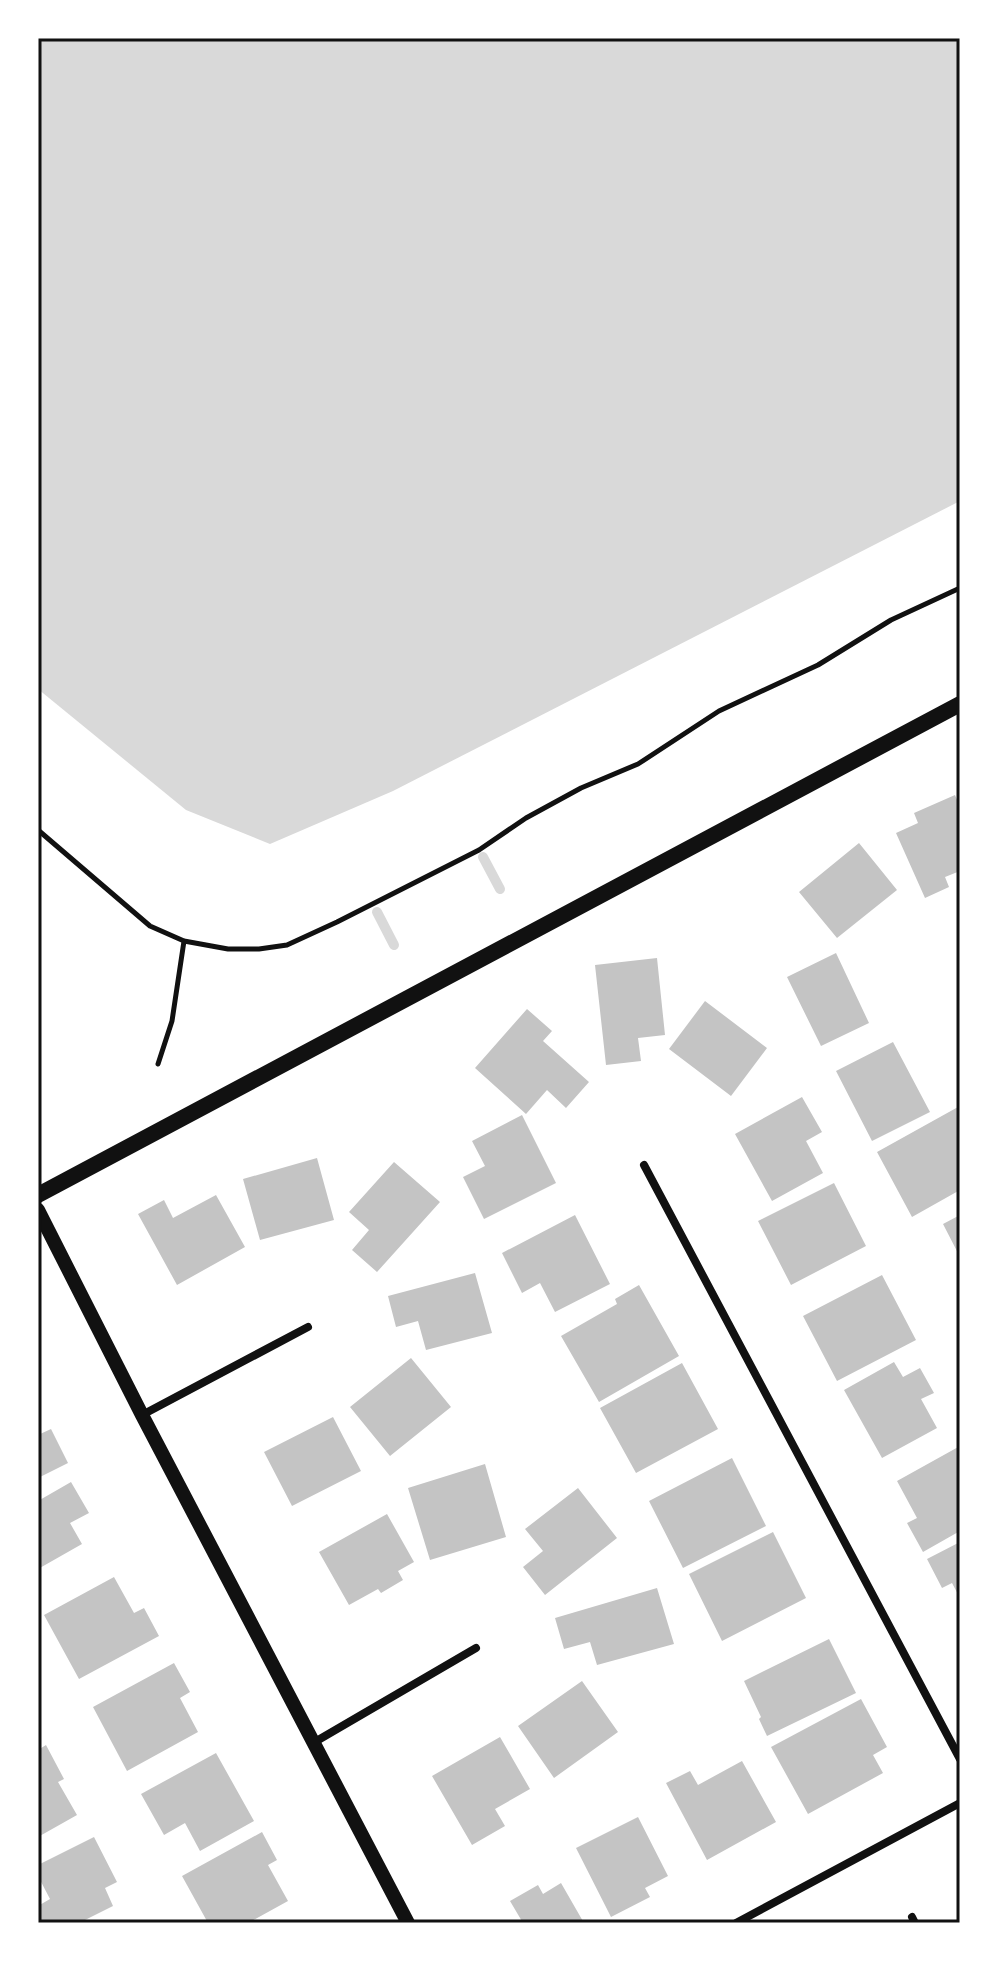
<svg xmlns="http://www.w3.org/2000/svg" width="998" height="1961" font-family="Ubuntu,sans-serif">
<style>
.water{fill:#d9d9d9}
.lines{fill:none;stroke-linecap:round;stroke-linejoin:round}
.stream{stroke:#d9d9d9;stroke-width:10}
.building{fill:#c4c4c4}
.path{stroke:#111;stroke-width:5}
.minor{stroke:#111;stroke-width:8}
.tertiary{stroke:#111;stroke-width:14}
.secondary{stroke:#111;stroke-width:16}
.neatline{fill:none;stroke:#111;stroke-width:3}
</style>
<rect width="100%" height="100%" fill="#fff"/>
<path class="water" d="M38 38H960V501L393 791 270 844 186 810 38 689Z"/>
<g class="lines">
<path class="stream" d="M483 857 500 889
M377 912 394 945"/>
</g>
<path class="building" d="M955 795 960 807V871L945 877 949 887 925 898 896 833 918 823 914 813Z
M859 843 897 890 837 938 799 892Z
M836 953 869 1023 821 1046 787 977Z
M657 958 665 1035 638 1038 641 1061 606 1065 595 965Z
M705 1001 767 1048 731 1096 669 1049Z
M527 1009 552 1031 543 1041 589 1082 566 1108 547 1090 526 1114 475 1068Z
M893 1042 930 1112 872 1141 836 1071Z
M802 1097 822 1132 806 1141 823 1173 772 1201 735 1134Z
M958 1107 960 1112V1190L912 1217 877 1152Z
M522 1115 556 1183 484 1219 463 1177 485 1166 472 1141Z
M317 1158 334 1220 260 1240 243 1179Z
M394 1162 440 1202 377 1272 352 1250 369 1230 349 1212Z
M834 1183 866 1246 791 1285 758 1221Z
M216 1195 245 1247 177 1285 138 1214 164 1200 173 1218Z
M575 1215 610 1284 555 1312 540 1283 522 1293 502 1253Z
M960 1215V1257L943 1224Z
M475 1273 492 1333 426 1350 418 1321 396 1327 388 1296Z
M882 1275 916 1340 837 1381 803 1316Z
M639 1285 679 1356 599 1402 561 1336 617 1304 615 1299Z
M411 1358 451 1407 390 1456 350 1407Z
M894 1362 903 1377 920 1368 934 1393 921 1399 937 1428 882 1458 844 1390Z
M682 1363 718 1429 636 1473 600 1408Z
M333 1417 361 1471 292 1506 264 1452Z
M51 1429 68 1463 38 1478V1435Z
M960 1446V1531L923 1552 907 1523 917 1518 897 1481Z
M732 1458 766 1526 683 1568 649 1501Z
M485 1464 506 1537 430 1560 408 1488Z
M71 1482 89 1513 70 1523 82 1544 38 1569V1501Z
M578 1488 617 1538 545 1595 523 1567 543 1551 525 1529Z
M387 1514 414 1562 398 1571 403 1580 381 1593 378 1589 349 1605 319 1552Z
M773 1532 806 1598 722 1641 689 1574Z
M960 1542V1598L952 1583 942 1588 927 1559Z
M114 1577 134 1613 144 1608 159 1636 79 1679 44 1615Z
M657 1588 674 1644 597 1665 590 1642 564 1649 555 1618Z
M829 1639 856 1693 767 1736 759 1719 761 1717 744 1681Z
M174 1663 190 1692 180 1698 198 1732 127 1771 93 1707Z
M582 1681 618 1732 554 1778 518 1726Z
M861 1699 887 1747 873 1755 883 1773 808 1814 771 1747Z
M500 1737 530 1789 495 1809 505 1826 472 1845 432 1776Z
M46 1745 64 1779 58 1782 77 1815 38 1837V1750Z
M216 1753 254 1821 200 1851 185 1823 164 1835 141 1794Z
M742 1761 776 1822 707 1860 666 1783 690 1771 698 1785Z
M638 1817 668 1876 645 1888 650 1897 611 1917 576 1848Z
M262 1832 277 1860 268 1865 288 1901 248 1923H208L182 1876Z
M94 1837 117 1882 105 1888 113 1906 79 1923H38V1906L50 1899 38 1876V1865Z
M561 1883 584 1923H523L510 1901 538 1885 543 1894Z"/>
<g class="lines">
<path class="path" d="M38 830 150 926 184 941 228 949H259L287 945 337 922 479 850 526 818 581 788 638 764 719 711 818 665 891 620 960 588
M158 1064 172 1021 184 941"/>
<path class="minor" d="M644 1165 960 1759
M142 1415 308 1327
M313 1743 476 1648
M912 1917 915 1923
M736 1923 960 1803"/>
<path class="tertiary" d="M38 1210 142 1415 408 1923"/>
<path class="secondary" d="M38 1195 960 704"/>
</g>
<rect width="998" height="1961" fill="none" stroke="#ffffff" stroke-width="80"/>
<rect x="40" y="40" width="918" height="1881" class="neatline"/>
</svg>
